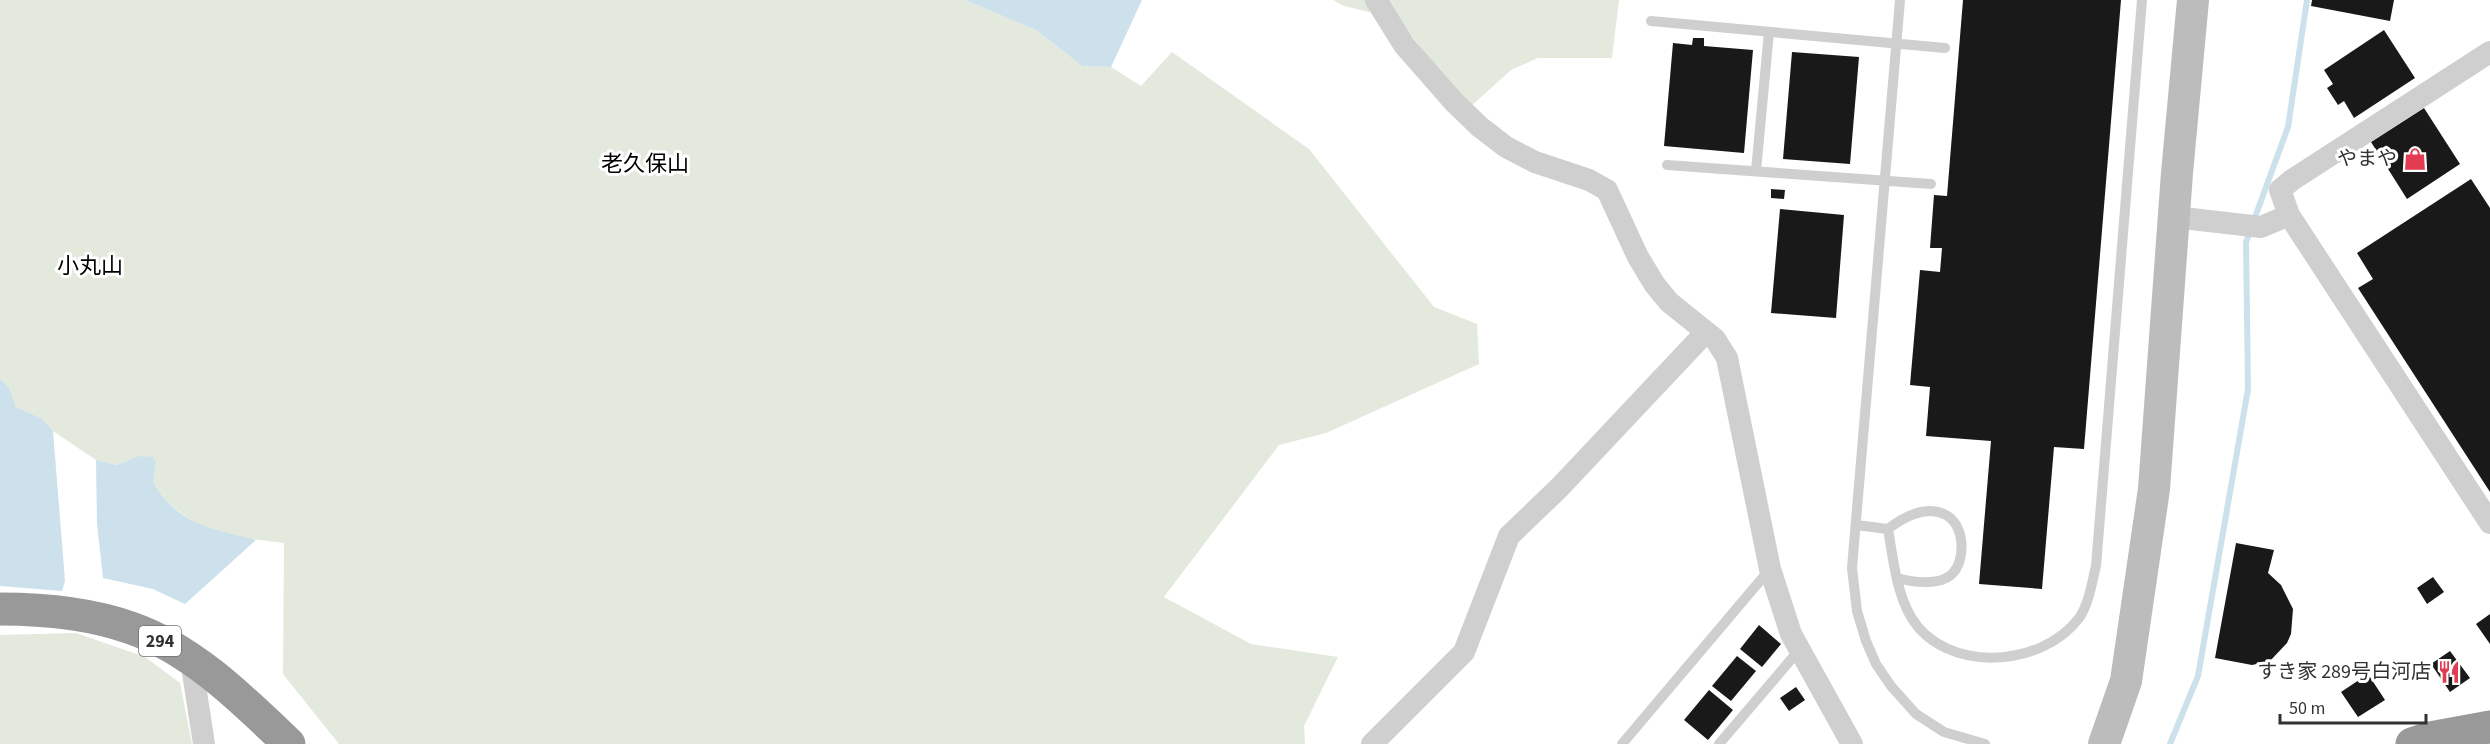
<svg xmlns="http://www.w3.org/2000/svg" width="2490" height="744" font-family="'Source Sans 3','Noto Sans JP',sans-serif">
<style>
.green{fill:#e3e9dc}
.water{fill:#cce1eb}
.lines{fill:none;stroke-linecap:round;stroke-linejoin:round}
.stream{stroke:#cce1eb;stroke-width:6}
.building{fill:#191919}
.lane{stroke:#cfcfcf;stroke-width:10}
.street{stroke:#cfcfcf;stroke-width:22}
.secondary{stroke:#bcbcbc;stroke-width:32}
.highway{stroke:#999;stroke-width:33}
.labels{text-anchor:middle;dominant-baseline:central;stroke-width:6;stroke-linejoin:round;paint-order:stroke}
.shield{fill:#fff;stroke:#707070;stroke-width:1.5}
.shield-label{font-size:18px;font-weight:bold;fill:#323232}
.poi-label{font-size:20px;fill:#323232;stroke:#fff;text-anchor:end}
.quarter-label{font-size:22px;fill:#000;stroke:#fff}
</style>
<rect width="100%" height="100%" fill="#fff"/>
<path class="green" d="M0 0H965L1036 30 1082 66 1111 67 1141 86 1172 52 1309 149 1434 307 1477 324 1479 364 1326 433 1279 445 1164 597 1251 644 1338 657 1304 726 1305 744H339L283 674 284 543C230 537 185 531 153 483L156 463 138 456 117 465 96 460 53 431 41 418 16 407 9 387 0 379Z
M1333 0H1619L1612 58H1538L1511 70 1469 108 1398 19 1344 6Z
M76 633 145 657 180 683 192 744H0V635Z"/>
<path class="water" d="M965 0H1142L1111 67 1082 66 1036 30Z
M0 379 9 387 16 407 41 418 53 431 65 581 62 591 0 586Z
M138 456 153 457 156 463 153 483C182 526 209 528 256 540L185 604 153 589 103 578 97 524 96 460 117 465Z"/>
<g class="lines">
<path class="stream" d="M2254 220 2288 127 2307 0
M2170 744 2198 676 2248 389 2246 242 2251 230"/>
</g>
<path class="building" d="M1963 0H2121L2084 449 2054 447 2042 589 1979 584 1991 441 1926 436 1930 387 1910 385 1920 270 1940 272 1942 248H1930L1934 195 1947 196Z
M2312 0H2394L2390 21 2311 6Z
M2384 30 2415 78 2354 118 2344 101 2338 105 2327 88 2333 84 2324 70Z
M1693 38H1704V46L1753 50 1744 153 1664 146 1673 43 1692 45Z
M1792 52 1859 57 1850 164 1783 159Z
M2424 108 2460 164 2407 199 2371 142Z
M2471 179 2490 208V492L2358 288 2373 279 2357 253Z
M1771 189 1785 190 1784 199 1771 198Z
M1780 209 1844 215 1836 318 1771 313Z
M2236 543 2274 550 2268 573 2281 585 2293 609 2291 634 2287 643 2270 661 2252 665 2215 658Z
M2433 577 2444 592 2427 604 2417 588Z
M2490 614V644L2476 624Z
M1759 625 1781 644 1762 667 1740 649Z
M2450 651 2470 678 2450 692 2431 664Z
M1737 656 1756 671 1731 701 1712 686Z
M2368 674 2385 700 2358 717 2341 692Z
M1796 687 1805 700 1789 711 1780 698Z
M1709 690 1733 710 1708 740 1684 720Z"/>
<g class="lines">
<path class="lane" d="M1900 0 1852 568 1857 611 1866 641 1876 664 1891 686 1916 714 1944 732 1985 744
M1651 21 1945 48
M1667 165 1931 184
M1756 171 1769 32
M1856 525 1888 529C1893 558 1896 591 1911 617 1945 674 2042 668 2079 618 2089 604 2092 582 2096 566L2142 0
M1888 529C1902 518 1925 505 1944 514 1965 523 1967 561 1951 575 1938 586 1912 582 1897 578
M1622 744 1770 569
M1719 744 1800 649"/>
<path class="street" d="M1376 0 1404 45 1454 102 1480 127 1506 147 1535 162 1589 180 1607 190 1638 257 1655 285 1669 302 1715 339 1727 358 1770 569 1791 634 1852 744
M2490 52 2292 180 2280 190 2289 215 2490 523
M2174 217 2261 227 2289 215
M191 660 204 744
M1372 744 1464 652 1509 536 1559 488 1706 332"/>
<path class="secondary" d="M2104 744 2126 681 2154 489 2177 173 2193 0"/>
<path class="highway" d="M0 609C44 609 89 613 131 628 192 649 243 700 289 744
M2412 744 2430 738 2490 727"/>
</g>
<defs>
<g id="shop-bare" transform="scale(1.8)"><path d="M-5-2.5h2.3a2.7 3.5 0 0 1 5.4 0H5L5.5 6h-11ZM-1.5-2.5h3a1.5 2.3 0 0 0-3 0Z" fill="#e13c51" stroke="#fff" stroke-width="2.5" paint-order="stroke"/></g>
<g id="restaurant-bare" transform="scale(1.8)"><path d="M-5-6h1v4h1v-4h1v4h1v-4h1v5L-1.5 .5V6h-2V.5L-5-1ZM5-6V6H3V1.5H1.5Q1.5-4 5-6Z" fill="#e13c51" stroke="#fff" stroke-width="2.5" paint-order="stroke"/></g>
</defs>
<g fill-rule="evenodd">
<use href="#shop-bare" x="2415" y="159"/>
<use href="#restaurant-bare" x="2449" y="672"/>
</g>
<g class="labels">
<rect class="shield" x="139" y="626" width="42" height="30" rx="4.5"/>
<g class="shield-label">
<text x="160" y="641">294</text>
</g>
<g class="poi-label">
<text x="2397" y="159">やまや</text>
<text x="2431" y="672">すき家 289号白河店</text>
</g>
<g class="quarter-label">
<text x="645" y="164">老久保山</text>
<text x="90" y="266">小丸山</text>
</g>
</g>
<path d="M2280 714v9h146v-9" fill="none" stroke="#323232" stroke-width="3"/>
<text x="2289" y="714" font-size="18" fill="#323232" stroke="#ffffff" stroke-width="4.5" paint-order="stroke">50 m</text>
</svg>
